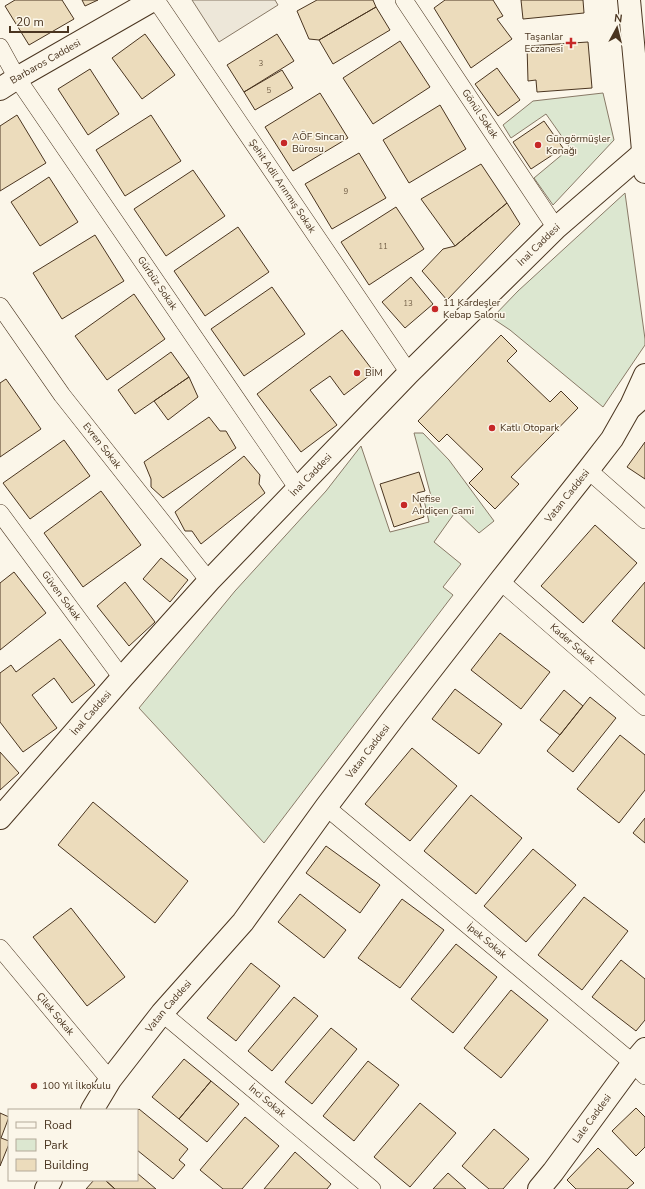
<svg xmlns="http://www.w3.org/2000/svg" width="645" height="1189" font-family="'Nunito Sans',sans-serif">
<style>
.green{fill:#dce7d0;stroke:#887966}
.parking{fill:#ede7d9;stroke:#887966}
.building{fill:#ecdcbc;stroke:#4a3520}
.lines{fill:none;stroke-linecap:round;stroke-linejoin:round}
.street-casing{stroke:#4a3520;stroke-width:18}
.secondary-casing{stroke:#4a3520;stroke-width:24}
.street{stroke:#fbf6e9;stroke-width:17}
.secondary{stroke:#fbf6e9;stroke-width:22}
.poi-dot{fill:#c62828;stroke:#fbf6e9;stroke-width:1.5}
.labels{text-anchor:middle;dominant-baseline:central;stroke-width:3;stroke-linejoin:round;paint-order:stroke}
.number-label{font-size:8px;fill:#725f47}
.poi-label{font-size:10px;fill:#4a3520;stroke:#fbf6e9;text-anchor:start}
.street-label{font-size:10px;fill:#4a3520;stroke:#fbf6e9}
</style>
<rect width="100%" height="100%" fill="#fbf6e9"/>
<path class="green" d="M603 93 614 140 553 205 534 178 570 148 546 114 511 138 503 125 533 101Z
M625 193 645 339V345L603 407 510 330 492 318 518 291Z
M414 433H423L449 460 494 521 479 533 456 511 434 542 461 564 443 587 453 595 264 843 139 708 235 591 326 491 361 446 390 532 429 522 424 500 431 496Z"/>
<path class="parking" d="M192 0H275L278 5 219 42Z"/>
<path class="building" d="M15 0H62L74 19 29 45 5 6Z
M82 0H98L85 6Z
M317 0H373L376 7 319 40 309 39 297 11Z
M445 0H493L503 16 497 19 512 39 471 68 434 8Z
M521 0H583L584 13 523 19Z
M376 7 390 30 333 64 319 40Z
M145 34 175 75 142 99 112 58Z
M277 34 294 61 244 92 227 65Z
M400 41 430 87 373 124 343 78Z
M588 42 592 88 537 92 536 80 528 81 527 46Z
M497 68 520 100 498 116 475 84Z
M90 69 119 114 88 135 58 89Z
M282 70 293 88 255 110 244 92Z
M320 93 348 138 293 171 265 127Z
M440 105 466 149 409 183 383 140Z
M17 115 46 163 0 191V126Z
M151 115 181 161 125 196 96 150Z
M544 121 563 148 531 169 513 142Z
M359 153 386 198 332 229 305 184Z
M481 164 507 203 455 246 421 199Z
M193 170 225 216 166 256 134 209Z
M49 177 78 222 40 246 11 202Z
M507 203 520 224 447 300 422 271 443 249 455 246Z
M396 207 424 249 369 285 341 242Z
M238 227 269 272 205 316 174 271Z
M95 235 124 281 62 319 33 273Z
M411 277 433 304 405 328 382 302Z
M272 287 305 334 244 376 211 329Z
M134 294 165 339 107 380 75 336Z
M342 330 374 372 344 395 330 376 310 390 337 425 301 452 257 394Z
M501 335 517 351 507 361 550 402 561 391 578 408 511 477 519 484 495 509 469 483 483 469 447 434 439 442 418 421Z
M171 352 189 377 135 414 118 390Z
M189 377 198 397 168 420 154 401Z
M6 379 41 429 0 457V383Z
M209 417 220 431H226L236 448 163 498 151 487V479L144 462Z
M64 440 90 476 30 519 3 483Z
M645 442V479L627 467Z
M244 456 260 475 259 484 265 493 201 544 192 531H185L175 512Z
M419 472 425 491 417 493 424 517 394 527 380 484Z
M101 491 141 545 83 587 44 533Z
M595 525 637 563 583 623 541 586Z
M161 558 188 580 170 602 143 579Z
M14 572 46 613 0 650V583Z
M125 582 155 622 129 646 97 606Z
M645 582V649L612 621Z
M500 633 550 672 521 709 471 670Z
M60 639 95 685 72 703 54 678 32 695 57 728 23 752 0 722V673L11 665 16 672Z
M455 689 502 724 479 754 432 719Z
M564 690 583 706 560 735 540 720Z
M590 697 616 718 573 772 547 751Z
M620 735 645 755V790L619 823 577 789Z
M412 748 457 786 410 841 365 804Z
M0 752 19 773 0 790Z
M471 795 522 838 476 894 424 851Z
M93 802 188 881 155 923 58 845Z
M645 818V843L633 833Z
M326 846 380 885 360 913 306 873Z
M533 849 576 885 526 942 484 906Z
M300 894 346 930 324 958 278 922Z
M584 897 628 931 582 990 538 955Z
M402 899 444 930 400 988 358 958Z
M71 908 125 977 87 1006 33 937Z
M456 944 497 977 453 1033 411 999Z
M621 960 645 979V1020L636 1031 592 997Z
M251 963 280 986 236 1041 207 1018Z
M511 990 548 1020 501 1078 464 1048Z
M294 997 318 1016 272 1071 248 1051Z
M331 1028 357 1049 312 1104 285 1082Z
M184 1059 211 1081 179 1119 152 1097Z
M368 1061 399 1085 354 1141 323 1116Z
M211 1081 239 1104 207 1142 179 1119Z
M420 1103 456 1133 410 1187 374 1157Z
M636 1108 645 1117V1147L636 1156 612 1131Z
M139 1109 188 1149 179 1160 185 1165 173 1179 137 1150V1111Z
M0 1113 9 1117 1 1138 9 1141V1144L0 1166Z
M245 1117 279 1146 242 1189H223L200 1170Z
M494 1129 529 1159 503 1189H489L462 1166Z
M598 1148 634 1183 627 1189H576L567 1180Z
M295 1152 331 1184 327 1189H264Z
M137 1173 156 1189H115L105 1180H137Z
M448 1173 466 1189H433Z
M94 1180H105L115 1189H86Z"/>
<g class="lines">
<g class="street-casing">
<g id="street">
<path id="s1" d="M156 0 409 373"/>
<path id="s2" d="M404 0 556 228"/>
<path id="s3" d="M0 47 17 78 298 489"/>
<path id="s4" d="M0 306 62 395 209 581"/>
<path d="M588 470 645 520"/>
<path id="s5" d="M0 513 122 678"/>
<path id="s6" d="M500 581 645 707"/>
<path id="s7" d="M326 807 633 1063 645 1076"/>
<path id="s8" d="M0 948 110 1080"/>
<path id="s9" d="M162 1013 372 1189"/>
</g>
</g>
<g class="secondary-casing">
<g id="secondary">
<path d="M629 0 645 172"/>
<path id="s10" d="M0 89 17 78 153 0"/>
<path d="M630 408 645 375"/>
<path id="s11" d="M0 818 122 678 209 581 409 373 556 228 643 153"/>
<path id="s12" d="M92 1110 110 1080 162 1013 243 922 326 807 395 716 500 581 588 470 612 439 629 409 645 395"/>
<path d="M46 1189 51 1180"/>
<path id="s13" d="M539 1189 553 1172 633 1063 645 1049"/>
</g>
</g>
<use href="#street" class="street"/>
<use href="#secondary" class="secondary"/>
</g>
<g class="poi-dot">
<path d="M569 37h4v4h4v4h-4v4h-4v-4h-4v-4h4z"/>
<circle cx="284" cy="143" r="4"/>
<circle cx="538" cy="145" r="4"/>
<circle cx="435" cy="309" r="4"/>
<circle cx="357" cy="373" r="4"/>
<circle cx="492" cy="428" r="4"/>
<circle cx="404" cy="505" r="4"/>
<circle cx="34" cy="1086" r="4"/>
</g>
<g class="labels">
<g class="number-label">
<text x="261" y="63">3</text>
<text x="269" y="90">5</text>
<text x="346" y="191">9</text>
<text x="383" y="246">11</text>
<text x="408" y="303">13</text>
</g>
<g class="poi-label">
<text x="563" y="37" text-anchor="end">Taşanlar<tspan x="563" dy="12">Eczanesi</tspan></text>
<text x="292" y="137">AÖF Sincan<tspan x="292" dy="12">Bürosu</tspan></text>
<text x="546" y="139">Güngörmüşler<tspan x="546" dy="12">Konağı</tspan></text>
<text x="443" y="303">11 Kardeşler<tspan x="443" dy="12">Kebap Salonu</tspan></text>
<text x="365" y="373">BİM</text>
<text x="500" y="428">Katlı Otopark</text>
<text x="412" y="499">Nefise<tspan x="412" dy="12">Andiçen Cami</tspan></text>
<text x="42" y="1086">100 Yıl İlkokulu</text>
</g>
<g class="street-label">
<text stroke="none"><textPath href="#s10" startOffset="53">Barbaros Caddesi</textPath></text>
<text stroke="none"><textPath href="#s2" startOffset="137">Gönül Sokak</textPath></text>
<text stroke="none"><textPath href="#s1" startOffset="225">Şehit Adil Arınmış Sokak</textPath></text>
<text stroke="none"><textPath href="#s11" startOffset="787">İnal Caddesi</textPath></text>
<text stroke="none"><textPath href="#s3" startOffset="284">Gürbüz Sokak</textPath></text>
<text stroke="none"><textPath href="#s4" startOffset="173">Evren Sokak</textPath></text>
<text stroke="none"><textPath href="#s11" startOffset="463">İnal Caddesi</textPath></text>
<text stroke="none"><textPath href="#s12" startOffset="777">Vatan Caddesi</textPath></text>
<text stroke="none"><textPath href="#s5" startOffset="103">Güven Sokak</textPath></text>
<text stroke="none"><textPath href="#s6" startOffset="96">Kader Sokak</textPath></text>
<text stroke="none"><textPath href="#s11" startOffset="139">İnal Caddesi</textPath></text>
<text stroke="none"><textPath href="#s12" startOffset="453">Vatan Caddesi</textPath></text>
<text stroke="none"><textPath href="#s7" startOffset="209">İpek Sokak</textPath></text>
<text stroke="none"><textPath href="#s12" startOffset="129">Vatan Caddesi</textPath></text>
<text stroke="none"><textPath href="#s8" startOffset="86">Çilek Sokak</textPath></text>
<text stroke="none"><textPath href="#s9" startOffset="137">İnci Sokak</textPath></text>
<text stroke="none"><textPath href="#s13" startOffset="88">Lale Caddesi</textPath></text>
</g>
</g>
<rect x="8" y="1109" width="130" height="72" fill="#fbf6e9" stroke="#b4a999"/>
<rect x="16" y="1122" width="20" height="6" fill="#fbf6e9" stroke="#b4a999"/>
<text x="44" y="1129" font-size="12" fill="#4a3520">Road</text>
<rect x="16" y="1139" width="20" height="12" fill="#dce7d0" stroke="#b4a999"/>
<text x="44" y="1149" font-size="12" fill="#4a3520">Park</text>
<rect x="16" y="1159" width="20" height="12" fill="#ecdcbc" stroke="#b4a999"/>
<text x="44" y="1169" font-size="12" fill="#4a3520">Building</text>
<g transform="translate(617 28) rotate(7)" stroke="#fbf6e9" stroke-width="3" paint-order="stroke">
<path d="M0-3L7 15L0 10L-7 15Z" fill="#4a3520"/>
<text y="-6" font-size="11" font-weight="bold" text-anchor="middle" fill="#4a3520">N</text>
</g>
<path d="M10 26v6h58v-6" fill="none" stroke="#4a3520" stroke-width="2"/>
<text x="16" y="26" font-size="12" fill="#4a3520" stroke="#fbf6e9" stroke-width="3" paint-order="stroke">20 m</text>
</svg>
